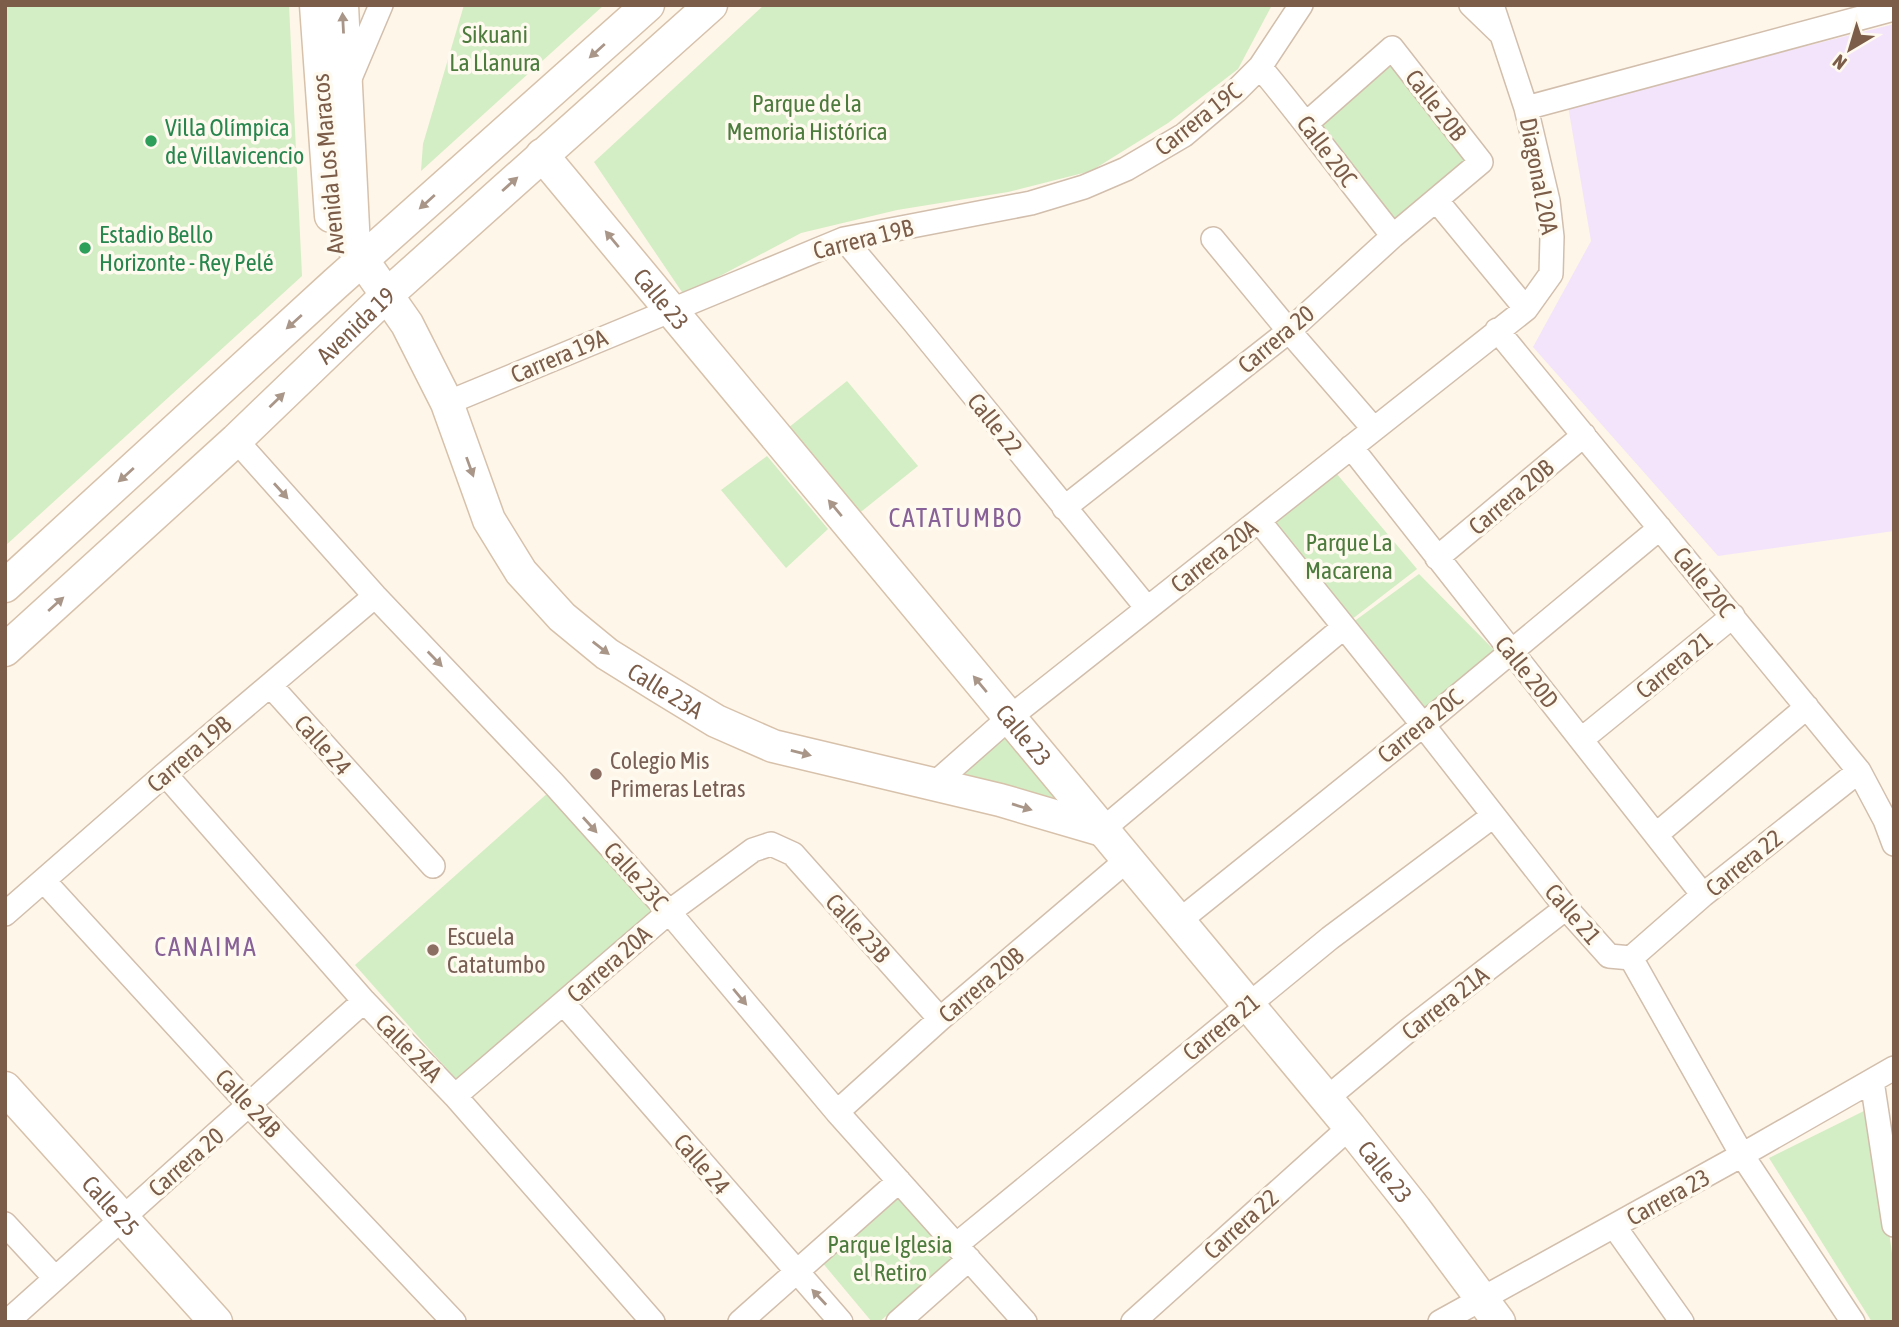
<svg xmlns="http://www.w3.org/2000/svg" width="1899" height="1327" font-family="'Asap Condensed',sans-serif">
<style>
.education{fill:#f3e4fb}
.green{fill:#d3edc4}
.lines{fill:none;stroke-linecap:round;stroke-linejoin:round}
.street-casing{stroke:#d2beac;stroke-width:26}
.secondary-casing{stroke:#d7c1ab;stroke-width:35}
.street{stroke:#fff;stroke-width:23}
.secondary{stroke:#fff;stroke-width:32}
.oneway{fill:#a99689}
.leisure-dot{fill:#2e9e5b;stroke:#fffaef;stroke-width:2.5}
.education-dot{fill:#8d6e63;stroke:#fffaef;stroke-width:2.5}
.labels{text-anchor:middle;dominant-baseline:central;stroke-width:7;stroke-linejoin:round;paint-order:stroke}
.park-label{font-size:24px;fill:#4c7b3d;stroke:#fffaef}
.street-label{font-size:24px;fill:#7b5d49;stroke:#fffaef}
.leisure-label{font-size:24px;fill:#27864d;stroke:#fffaef;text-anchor:start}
.education-label{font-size:24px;fill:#785e54;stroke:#fffaef;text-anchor:start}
.neighbourhood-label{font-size:26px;letter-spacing:2px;fill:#876197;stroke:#fffaef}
</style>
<rect width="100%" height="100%" fill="#fef6e8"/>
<path class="education" d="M1894 24V531L1718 556 1533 347 1591 241 1568 106Z"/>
<path class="green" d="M5 5H289L302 276 5 546Z
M464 5H604L421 171 423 144Z
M764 5H1272L1238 69 1168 123 1091 171 1008 192 897 210 801 233 684 295 594 162Z
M1394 55 1474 161 1391 229 1318 129Z
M847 381 918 466 857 515 788 428Z
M767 456 828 529 786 568 721 490Z
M1331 467 1417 569 1347 623 1264 521Z
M1419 574 1496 652 1424 713 1349 625Z
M1015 727 1068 802 963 776Z
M550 791 654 910 461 1085 355 965Z
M1872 1107 1894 1268V1322H1872L1769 1158Z
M899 1196 953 1259 879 1322H872L821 1261Z"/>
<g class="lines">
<g class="street-casing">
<path id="street" d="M1471 5 1499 32
M1260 67C1306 122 1348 180 1393 236
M348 83 381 5
M1526 108 1894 9
M1437 201 1526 309
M844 239 913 321 1147 608
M1213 239 1289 331 1373 428
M1497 330 1859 771 1885 820 1894 844
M447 403 844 239 1031 203 1084 187 1126 169 1184 135 1236 91 1260 67 1301 5
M236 440 375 596 553 783 669 912 837 1112 1025 1322
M1351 447 1703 895
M1064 508 1289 331 1393 236 1481 162 1392 48 1307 123
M1259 521 1423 725 1566 908 1609 956 1631 958 1742 1155 1853 1322
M1437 558 1584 435
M270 685 433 866
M1582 739 1733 616
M165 774 364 1001 455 1096 653 1322
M933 785 1009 718 1526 309 1551 274 1552 237 1548 201 1526 108 1492 5
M1102 830 1344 627
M1657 834 1807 707
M44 881 250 1106 454 1322
M5 914 165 774 375 596
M1179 921 1423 725 1660 528
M1631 958 1703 895 1859 771
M564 1004 841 1322
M1872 1081 1894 1225
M455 1096 669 912 753 850 771 844 793 854 940 1019
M1326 1099 1410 1029 1566 908
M837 1112 940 1019 1127 860
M5 1224 55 1278
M1614 1226 1682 1322
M956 1245 1330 938 1493 816
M7 1322 364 1001
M740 1322 899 1181
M898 1322 969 1259
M1133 1322 1350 1127
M1440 1322 1742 1155 1894 1068"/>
</g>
<g class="secondary-casing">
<g id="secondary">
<path d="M316 5 331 216"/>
<path id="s1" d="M342 5 354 248 407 324 447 403 489 520 521 572 562 617 607 654 660 687 716 721 773 746 1000 800 1102 830"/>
<path id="s2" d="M542 155 1350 1127 1415 1209 1499 1322"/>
<path d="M5 586 335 284 648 5"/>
<path id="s3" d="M5 650 236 440 388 294 711 5"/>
<path id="s4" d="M5 1088 216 1322"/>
</g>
</g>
<use href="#street" class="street"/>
<use href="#secondary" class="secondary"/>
</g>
<defs><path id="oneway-solid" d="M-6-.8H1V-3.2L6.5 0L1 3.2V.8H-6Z" transform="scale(1.75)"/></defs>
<g class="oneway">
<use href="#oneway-solid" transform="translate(343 23) rotate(-93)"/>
<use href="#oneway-solid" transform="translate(597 51) rotate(138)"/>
<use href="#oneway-solid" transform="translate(510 184) rotate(-42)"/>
<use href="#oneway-solid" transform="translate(427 202) rotate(138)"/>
<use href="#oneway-solid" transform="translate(612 239) rotate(-130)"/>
<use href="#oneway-solid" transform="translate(294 322) rotate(138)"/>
<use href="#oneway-solid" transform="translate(277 400) rotate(-44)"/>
<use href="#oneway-solid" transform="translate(470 467) rotate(70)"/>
<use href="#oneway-solid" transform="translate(126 475) rotate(138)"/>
<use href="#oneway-solid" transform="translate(281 491) rotate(48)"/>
<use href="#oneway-solid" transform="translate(835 508) rotate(-130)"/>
<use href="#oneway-solid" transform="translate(56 604) rotate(-42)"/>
<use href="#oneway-solid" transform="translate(601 648) rotate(38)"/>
<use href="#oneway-solid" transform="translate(435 659) rotate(46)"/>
<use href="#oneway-solid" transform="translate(980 684) rotate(-130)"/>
<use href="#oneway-solid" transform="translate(801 753) rotate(14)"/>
<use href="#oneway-solid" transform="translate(1022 807) rotate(17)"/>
<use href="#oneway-solid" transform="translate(590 825) rotate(48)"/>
<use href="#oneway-solid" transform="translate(740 997) rotate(50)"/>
<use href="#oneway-solid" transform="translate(819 1297) rotate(-133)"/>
</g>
<g class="leisure-dot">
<circle cx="151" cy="141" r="7"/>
<circle cx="85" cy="248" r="7"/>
</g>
<g class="education-dot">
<circle cx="596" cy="774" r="7"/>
<circle cx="433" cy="950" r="7"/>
</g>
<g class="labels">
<g class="park-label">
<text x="495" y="34">Sikuani<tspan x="495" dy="28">La Llanura</tspan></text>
<text x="807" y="103">Parque de la<tspan x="807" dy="28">Memoria Histórica</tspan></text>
<text x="1349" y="542">Parque La<tspan x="1349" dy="28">Macarena</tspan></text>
<text x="890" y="1244">Parque Iglesia<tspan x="890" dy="28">el Retiro</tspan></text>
</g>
<g class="street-label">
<text transform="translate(1436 105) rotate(52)">Calle 20B</text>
<text transform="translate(1198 119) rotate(-38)">Carrera 19C</text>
<text transform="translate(1327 151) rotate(53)">Calle 20C</text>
<text transform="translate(328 164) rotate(-95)">Avenida Los Maracos</text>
<text transform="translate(1539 176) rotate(79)">Diagonal 20A</text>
<text transform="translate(863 239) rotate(-14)">Carrera 19B</text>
<text stroke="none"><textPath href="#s2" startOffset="187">Calle 23</textPath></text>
<text stroke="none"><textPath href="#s3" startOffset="478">Avenida 19</textPath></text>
<text transform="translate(1276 339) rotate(-40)">Carrera 20</text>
<text transform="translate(559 356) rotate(-23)">Carrera 19A</text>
<text transform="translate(995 424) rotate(51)">Calle 22</text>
<text transform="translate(1511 497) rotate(-40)">Carrera 20B</text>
<text transform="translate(1214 556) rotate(-38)">Carrera 20A</text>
<text transform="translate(1704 582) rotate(51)">Calle 20C</text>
<text transform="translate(1674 665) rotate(-39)">Carrera 21</text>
<text transform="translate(1527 672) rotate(51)">Calle 20D</text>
<text stroke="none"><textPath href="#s1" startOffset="798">Calle 23A</textPath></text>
<text transform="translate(1420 726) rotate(-39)">Carrera 20C</text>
<text stroke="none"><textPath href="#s2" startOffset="754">Calle 23</textPath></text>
<text transform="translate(323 745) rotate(48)">Calle 24</text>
<text transform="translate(189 754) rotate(-41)">Carrera 19B</text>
<text transform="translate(1744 863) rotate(-39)">Carrera 22</text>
<text transform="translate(636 876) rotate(48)">Calle 23C</text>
<text transform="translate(1573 914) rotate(49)">Calle 21</text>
<text transform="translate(858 928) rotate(48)">Calle 23B</text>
<text transform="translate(609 964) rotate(-41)">Carrera 20A</text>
<text transform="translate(981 985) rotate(-40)">Carrera 20B</text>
<text transform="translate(1445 1003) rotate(-38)">Carrera 21A</text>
<text transform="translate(1221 1027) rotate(-39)">Carrera 21</text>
<text transform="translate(409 1048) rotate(46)">Calle 24A</text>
<text transform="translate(248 1103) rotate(47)">Calle 24B</text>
<text transform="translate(186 1162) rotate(-41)">Carrera 20</text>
<text transform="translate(702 1164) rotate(49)">Calle 24</text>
<text stroke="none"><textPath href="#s2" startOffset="1321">Calle 23</textPath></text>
<text transform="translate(1668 1197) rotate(-29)">Carrera 23</text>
<text stroke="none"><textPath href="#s4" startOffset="158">Calle 25</textPath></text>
<text transform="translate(1241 1224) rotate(-42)">Carrera 22</text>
</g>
<g class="leisure-label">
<text x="165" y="127">Villa Olímpica<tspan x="165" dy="28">de Villavicencio</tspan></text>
<text x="99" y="234">Estadio Bello<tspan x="99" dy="28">Horizonte - Rey Pelé</tspan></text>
</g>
<g class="education-label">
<text x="610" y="760">Colegio Mis<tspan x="610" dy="28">Primeras Letras</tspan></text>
<text x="447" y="936">Escuela<tspan x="447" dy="28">Catatumbo</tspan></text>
</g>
<g class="neighbourhood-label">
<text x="956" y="518">CATATUMBO</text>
<text x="206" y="947">CANAIMA</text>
</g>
</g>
<rect width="1899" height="1327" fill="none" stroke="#7b5d49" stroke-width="14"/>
<g transform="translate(1850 49) rotate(218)" stroke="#fffaef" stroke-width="5" paint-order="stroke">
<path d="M0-5L12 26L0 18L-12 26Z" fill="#7b5d49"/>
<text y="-10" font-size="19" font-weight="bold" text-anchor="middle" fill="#7b5d49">N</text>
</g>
</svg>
